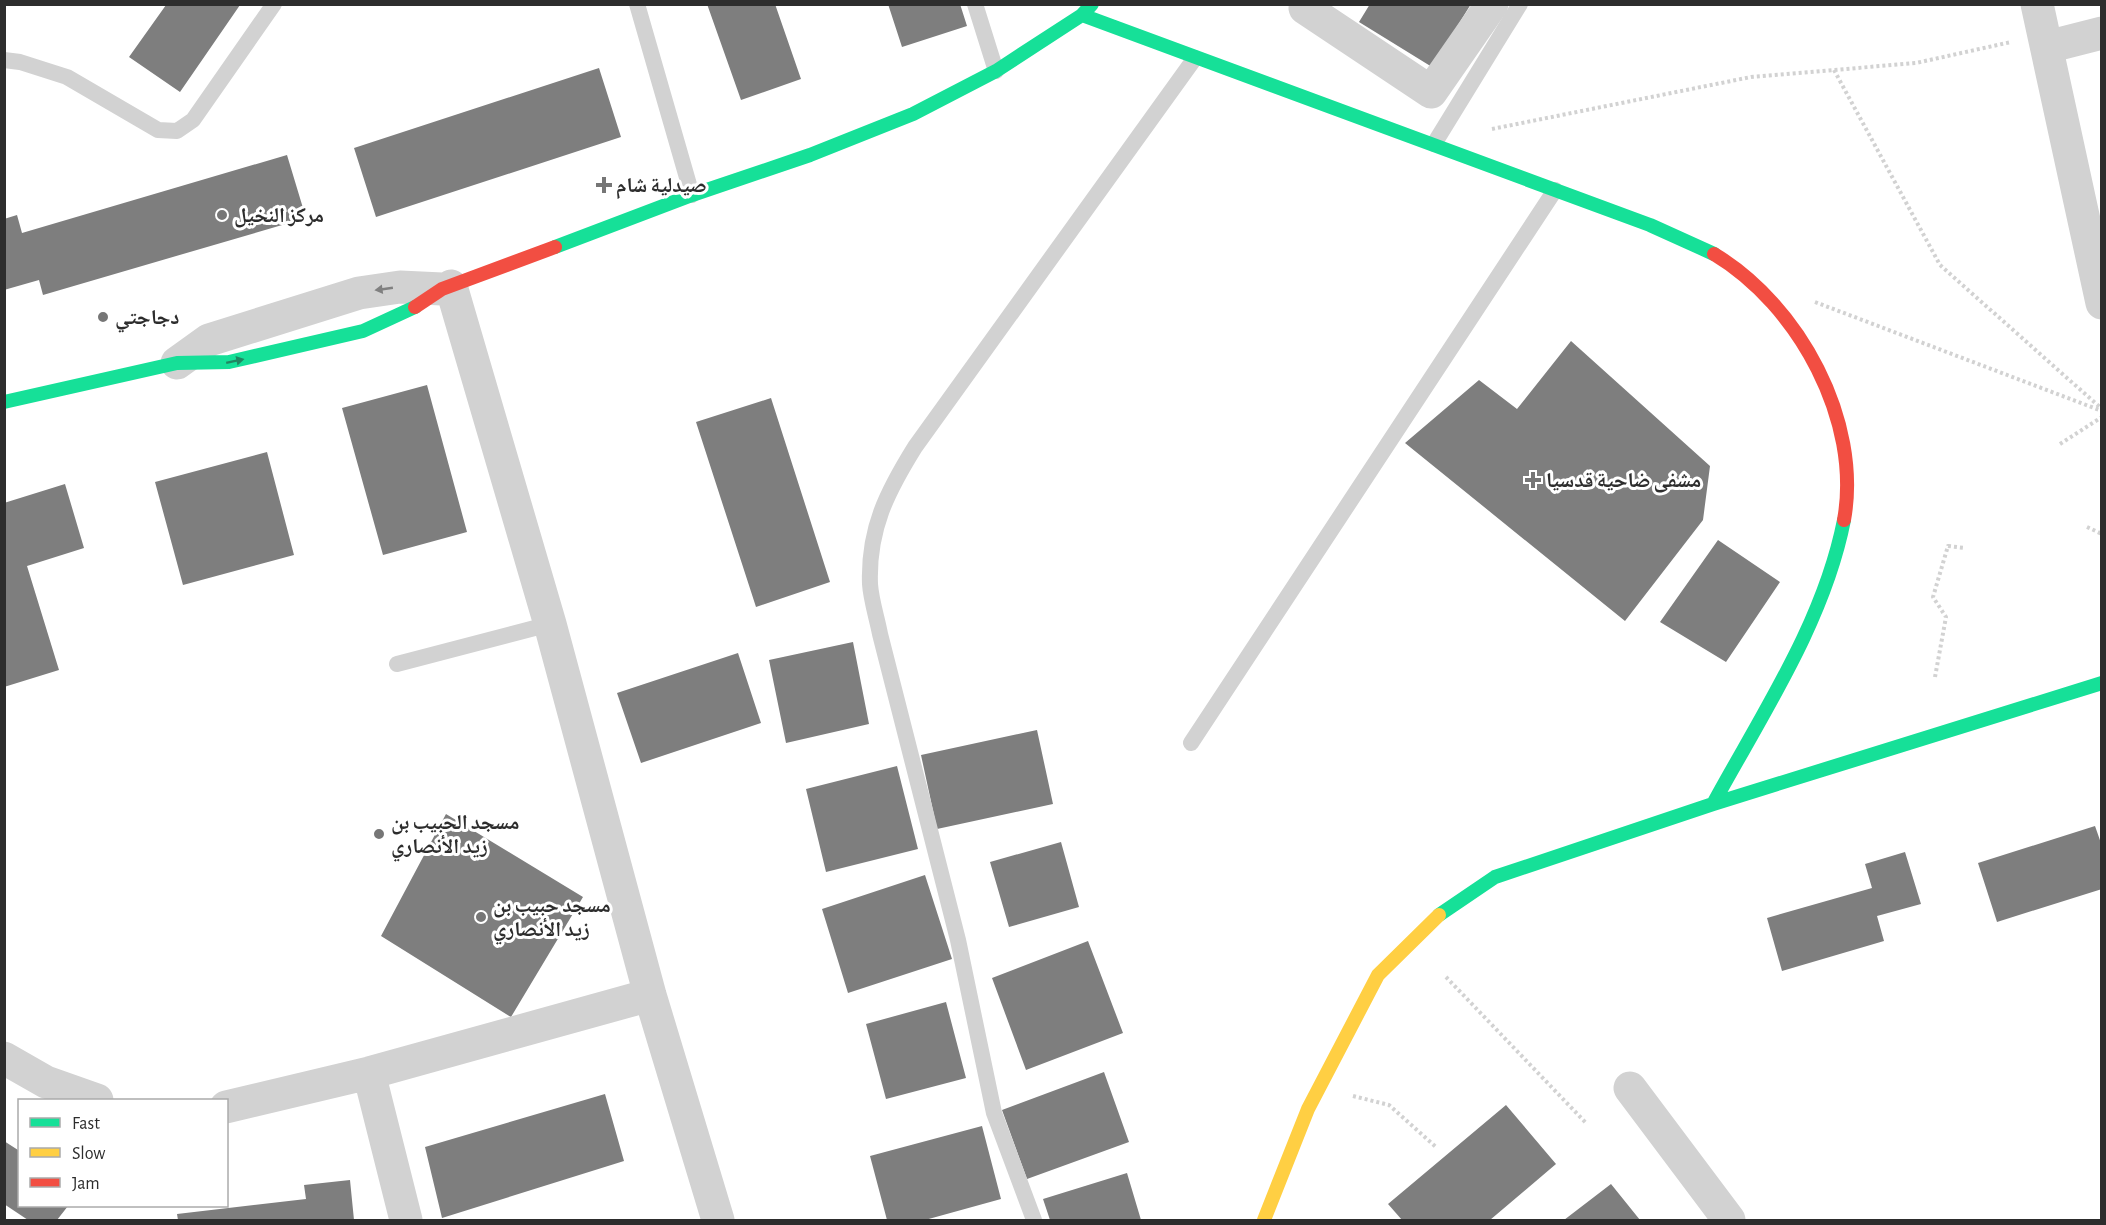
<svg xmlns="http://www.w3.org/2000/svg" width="2106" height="1225" font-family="'Alegreya Sans','Noto Naskh Arabic',sans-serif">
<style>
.building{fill:#7e7e7e}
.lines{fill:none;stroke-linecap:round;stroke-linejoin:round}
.path{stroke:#d2d2d2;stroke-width:4;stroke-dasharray:3 3;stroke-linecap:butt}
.lane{stroke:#d2d2d2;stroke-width:16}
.street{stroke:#d2d2d2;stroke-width:33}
.fast{stroke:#16e098;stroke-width:14}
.slow{stroke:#ffcf43;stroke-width:14}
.jam{stroke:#f24e42;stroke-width:14}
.oneway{fill:#808080}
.oneway2{fill:#228662}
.poi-dot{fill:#767676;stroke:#fff;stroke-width:2}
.labels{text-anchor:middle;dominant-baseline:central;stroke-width:6;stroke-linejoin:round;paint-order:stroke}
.poi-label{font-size:21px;font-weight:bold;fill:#2d2d2d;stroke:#fff;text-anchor:start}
</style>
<rect width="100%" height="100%" fill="#fff"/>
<path class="building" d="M707 4H775L801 79 741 100Z
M888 4H960L967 26 902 47Z
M1370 4H1471L1432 67 1359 22Z
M166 5H240L180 92 129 57Z
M599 68 621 137 376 217 354 148Z
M287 155 306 218 43 295 39 280 4 290V219L17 215 22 233Z
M1571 341 1710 466 1703 520 1625 621 1405 443 1479 380 1517 409Z
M427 385 467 532 383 555 342 408Z
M771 398 830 582 756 607 696 422Z
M267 452 294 555 183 585 155 482Z
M65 484 84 548 27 566 59 670 4 687V503Z
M1718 540 1780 582 1726 662 1660 622Z
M853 642 869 724 786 743 769 660Z
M738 653 761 723 641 763 617 693Z
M1037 730 1053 804 937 829 921 755Z
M897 766 918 849 826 872 806 789Z
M446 814 583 897 511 1017 381 936Z
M2095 826 2102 846V889L1997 922 1978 863Z
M1061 842 1079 907 1009 927 990 862Z
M1905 852 1921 904 1877 916 1884 941 1782 971 1767 918 1872 888 1865 864Z
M925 875 952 959 848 993 822 909Z
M1088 941 1123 1033 1026 1070 992 978Z
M946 1002 966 1078 886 1099 866 1024Z
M1104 1072 1129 1142 1027 1179 1002 1110Z
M605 1094 624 1161 442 1218 425 1147Z
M1506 1105 1556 1164 1490 1220H1402L1388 1204Z
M982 1126 1001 1199 925 1220H887L870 1156Z
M4 1141 18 1150 20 1147V1206H68L57 1220H28L4 1204Z
M1127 1173 1141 1220H1050L1043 1199Z
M350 1180 354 1220H178L177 1214 306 1199 304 1185Z
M1611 1184 1640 1220H1564Z"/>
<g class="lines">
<path class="path" d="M1834 70 1940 265 2102 409
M1492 129 1751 77 1916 63 2011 42
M1815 302 2102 411
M2060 444 2102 417
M2087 527 2102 534
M1935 677 1946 617 1933 597 1948 546 1965 548
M1446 977 1586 1123
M1353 1096 1389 1105 1437 1148"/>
<path class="lane" d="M637 4 692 195
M975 4 996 71
M4 60 20 62 67 77 158 130 177 131 193 120 274 4
M1434 144 1520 4
M397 664 550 624
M1191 743 1555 190
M1034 1220 994 1113 958 940 880 634C877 618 871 600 870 584 868 529 887 492 915 447L1195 58"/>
<path class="street" d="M1308 4 1305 8 1431 92 1492 4
M2037 4 2102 303
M2047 47 2102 33
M451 286 550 624 650 995 718 1220
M177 363 209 340 359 293 400 287 442 289
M4 1058 46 1082 97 1100
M369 1073 406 1220
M1630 1088 1729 1220
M226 1107 369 1073 650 995"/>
<path class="fast" d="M1082 15 1650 225 1714 254
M555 247 692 195 810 155 913 114 996 71 1082 15 1092 4
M4 402 177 363 229 362 363 331 415 307
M1713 804C1762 714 1824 622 1844 520
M1439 915 1495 877 1713 804 2102 683"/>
<path class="slow" d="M1264 1220 1308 1109 1378 975 1439 915"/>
<path class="jam" d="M1714 254C1799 305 1862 421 1844 520
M415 307 442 289 555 247"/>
</g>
<defs><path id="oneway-solid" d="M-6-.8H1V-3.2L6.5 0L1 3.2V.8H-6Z" transform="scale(1.5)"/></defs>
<use class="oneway" href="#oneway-solid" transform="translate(384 289) rotate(172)"/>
<use class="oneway2" href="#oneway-solid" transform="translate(235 361) rotate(-12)"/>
<g class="poi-dot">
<path d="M601 176h6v6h6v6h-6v6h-6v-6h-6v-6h6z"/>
<circle cx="222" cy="215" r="6"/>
<circle cx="103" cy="317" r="6"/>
<path d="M1530 471h6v6h6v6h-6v6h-6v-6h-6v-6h6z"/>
<circle cx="379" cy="834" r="6"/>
<circle cx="481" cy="917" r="6"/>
</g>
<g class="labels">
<g class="poi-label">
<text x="616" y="185">صيدلية شام</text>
<text x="234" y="215">مركز النخيل</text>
<text x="115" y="317">دجاجتي</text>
<text x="1546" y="480">مشفى ضاحية قدسيا</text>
<text x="391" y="822">مسجد الحبيب بن<tspan x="391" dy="24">زيد الأنصاري</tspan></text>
<text x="493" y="905">مسجد حبيب بن<tspan x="493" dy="24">زيد الأنصاري</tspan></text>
</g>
</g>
<rect width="2106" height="1225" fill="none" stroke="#2d2d2d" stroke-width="12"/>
<rect x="18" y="1099" width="210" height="108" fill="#ffffff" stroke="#ababab" stroke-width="1.5"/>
<rect x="30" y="1118" width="30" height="9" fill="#16e098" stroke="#ababab" stroke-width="1.5"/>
<text x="72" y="1129" font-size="18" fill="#2d2d2d">Fast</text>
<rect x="30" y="1148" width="30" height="9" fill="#ffcf43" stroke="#ababab" stroke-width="1.5"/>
<text x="72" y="1159" font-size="18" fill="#2d2d2d">Slow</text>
<rect x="30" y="1178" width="30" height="9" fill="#f24e42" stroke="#ababab" stroke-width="1.5"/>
<text x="72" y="1189" font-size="18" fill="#2d2d2d">Jam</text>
</svg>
